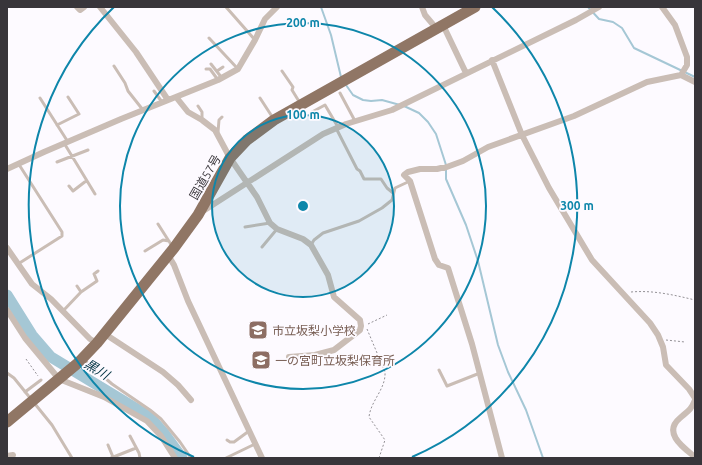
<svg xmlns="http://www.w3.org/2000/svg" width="702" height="465" font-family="Ubuntu,'Noto Sans JP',sans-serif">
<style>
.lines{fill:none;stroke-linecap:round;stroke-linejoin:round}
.stream{stroke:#a5c7d5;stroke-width:2}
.river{stroke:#a5c7d5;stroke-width:11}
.path{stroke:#949196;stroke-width:1;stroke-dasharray:2 2;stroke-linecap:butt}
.lane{stroke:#cabdb5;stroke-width:3}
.street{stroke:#cabdb5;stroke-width:6}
.highway{stroke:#907665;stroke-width:11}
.ring{fill:none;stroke:#0e86aa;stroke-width:2}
.labels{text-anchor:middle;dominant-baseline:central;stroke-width:3.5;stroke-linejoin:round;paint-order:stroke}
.street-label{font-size:12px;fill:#38353a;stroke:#fdfaff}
.education-label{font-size:12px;fill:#785e54;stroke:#fdfaff;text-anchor:start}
.water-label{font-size:13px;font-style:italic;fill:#003242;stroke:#fdfaff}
.centre{fill:#0e86aa;stroke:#fdfaff;stroke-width:2}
.ring-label{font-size:12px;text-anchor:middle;font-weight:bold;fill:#0e86aa;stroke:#fdfaff;stroke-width:3.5;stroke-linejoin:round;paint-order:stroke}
</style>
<rect width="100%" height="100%" fill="#fdfaff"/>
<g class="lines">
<path class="stream" d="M321 7 331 35 341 77
M588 7 599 19 613 22 622 28 634 48 695 77
M346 85 353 95 363 100 371 101 382 100 400 105
M404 106 419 113 428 122 436 134 446 165V179L466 225 478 261 498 345 508 372 526 410 543 458"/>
<path class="river" d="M7 295 32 335 51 357 150 417 164 433 182 458"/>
<path class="path" d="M631 292C653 290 674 295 695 300
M368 324 387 315
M367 329 385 372C386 389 371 400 369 417L385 440 379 458
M666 340 685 342
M26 359 38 376"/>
<path class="lane" d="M226 7 255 40
M209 38 238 69
M211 64 222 78
M114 66 125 83 128 91 143 110
M206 69H210L218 80
M217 71 223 67
M282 71 293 87 292 90 300 103
M154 91 162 102
M340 93 355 121
M40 98 68 142
M260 98 273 118
M198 106 202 112V120
M312 112 325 105 338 127
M57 125 79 114 68 97
M336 128 357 169 360 171 364 179H381L387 188 393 193
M218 132 219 120 222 117
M64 143 95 194
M57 162 88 150
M69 186 73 191 86 181
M158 224 172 246
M245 227 270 223
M311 245 314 240 323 233 359 221 382 208 392 200 395 188 410 181
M262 247 277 229
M145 251 163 240 169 241
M18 264 62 236V232L18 163
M77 286 81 292
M63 311 81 292 97 281 94 274 98 271
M84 360 112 384 150 410 161 419 180 442 191 458
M439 370 447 386 480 373
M7 373 14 378 52 425 72 458
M25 392 41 380
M130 436 139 453 140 458
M227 440 230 442H234L249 431
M108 445 113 457
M111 458 136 448
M226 458 255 444"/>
<path class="street" d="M77 7 80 10 84 7
M100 7 136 52 168 100
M422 7 425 15 436 28
M662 7 675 25 687 57V65L681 75
M443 25 466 73
M492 60 522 135 549 188 592 260 650 323 658 335 663 347 666 365 689 389 695 398
M176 97 188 112 202 120 215 130 230 158 257 197 270 223 277 229 303 239 311 245 328 275 334 297 360 320 361 326 360 330 334 350 315 355 289 357
M7 169 44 152 121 119 218 80 238 69 255 40 265 19 277 7
M200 213 323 134 346 124 392 110 576 20 599 7
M7 248 32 284 51 299 90 339 97 343
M168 255 174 265 188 301 262 458
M7 310 25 338 59 379 104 397 147 421 161 436 175 458
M105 334 163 372 178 385 191 400
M695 400C691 410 688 411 680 418 662 433 684 448 695 457
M7 456 13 455
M502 458 472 344 448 268 439 265 435 259 410 181 404 175 408 172 420 169H437L441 168H444L463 161 488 147 574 116 647 82 681 75 695 82"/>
<path class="highway" d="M7 422 78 363 97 343 174 248 198 215 230 158 247 140 274 120 475 7"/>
</g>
<circle cx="303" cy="206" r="91" fill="#0e86aa" fill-opacity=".12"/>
<g class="ring">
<circle cx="303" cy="206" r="91"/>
<circle cx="303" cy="206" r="183"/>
<path d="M194 457A274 274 0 0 1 114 7M492 7A274 274 0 0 1 412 457"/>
</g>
<defs>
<g id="school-square" transform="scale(1)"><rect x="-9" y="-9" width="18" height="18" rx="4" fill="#8d6e63" stroke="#fdfaff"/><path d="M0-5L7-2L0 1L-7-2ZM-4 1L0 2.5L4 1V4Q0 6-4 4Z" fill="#fff"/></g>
</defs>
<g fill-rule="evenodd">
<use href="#school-square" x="258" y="330"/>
<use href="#school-square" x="261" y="360"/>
</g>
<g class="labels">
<g class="street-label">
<text transform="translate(205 177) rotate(-60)">国道57号</text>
</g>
<g class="education-label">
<text x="272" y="330">市立坂梨小学校</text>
<text x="275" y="360">一の宮町立坂梨保育所</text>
</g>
<g class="water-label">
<text transform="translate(97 369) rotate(31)">黒川</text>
</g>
</g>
<circle cx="303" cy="206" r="6" class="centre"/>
<g class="ring-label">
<text x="303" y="27">200 m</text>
<text x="303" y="119">100 m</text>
<text x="577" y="210">300 m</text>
</g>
<rect width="702" height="465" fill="none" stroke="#38353a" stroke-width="16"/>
</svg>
